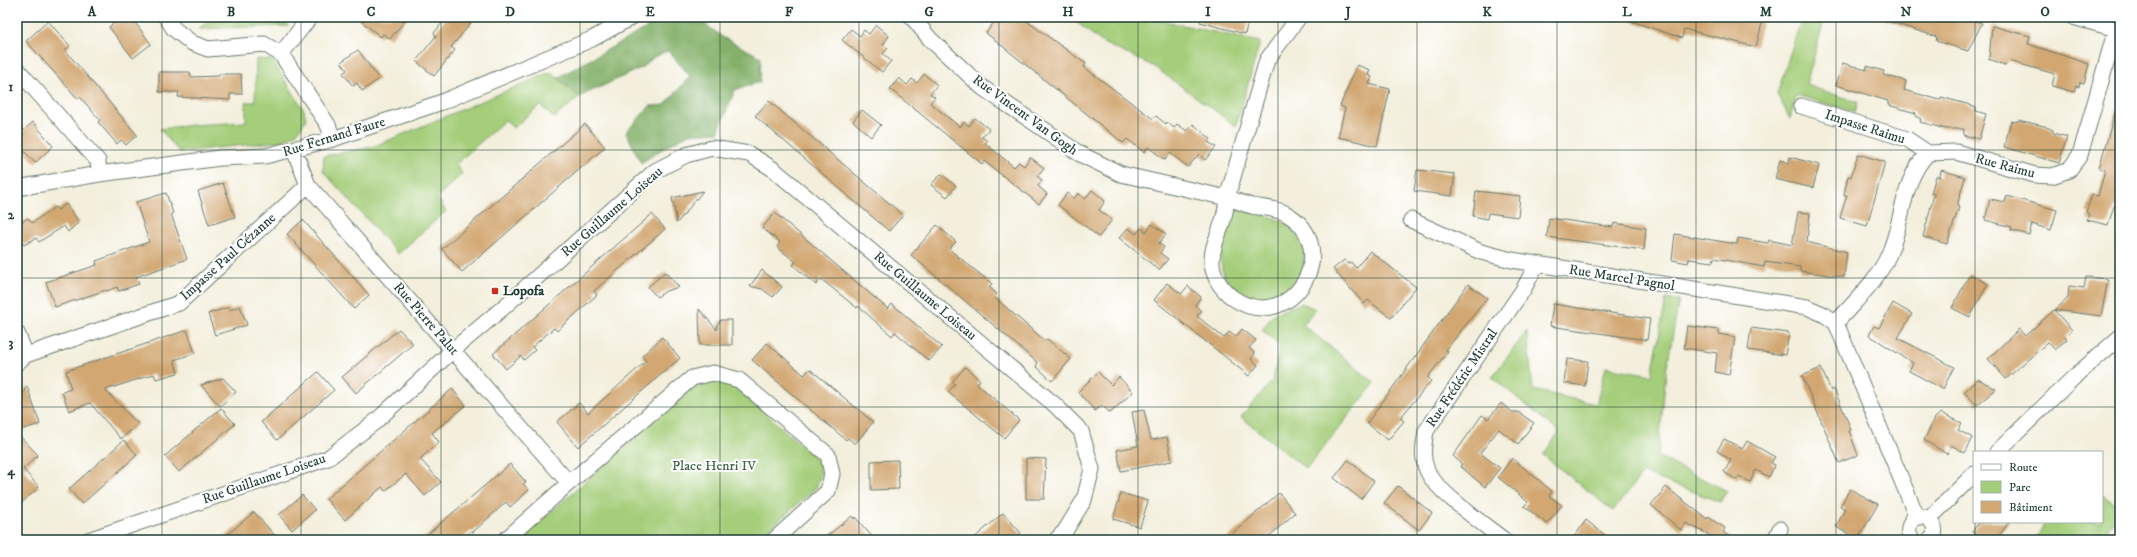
<svg xmlns="http://www.w3.org/2000/svg" width="2137" height="557" font-family="'IM FELL DW Pica',serif">
<style>
.green{fill:#a5ce7a;stroke:#628657}
.forest{fill:#84b16a;stroke:#52774f}
.building{fill:#d2a772}
.lines{fill:none;stroke-linecap:round;stroke-linejoin:round}
.street-casing{stroke:#697b6f;stroke-width:17}
.street{stroke:#fff;stroke-width:15}
.grid{fill:none;stroke:#1f3d34;stroke-width:1;stroke-opacity:0.55}
.poi-dot{fill:#c8321e;stroke:#fff;stroke-width:1.5}
.labels{text-anchor:middle;dominant-baseline:central;stroke-width:4;stroke-linejoin:round;paint-order:stroke}
.street-label{font-size:14px;fill:#1f3d34;stroke:#fff}
.poi-label{font-size:14px;font-weight:bold;fill:#1f3d34;stroke:#fff;text-anchor:start}
.park-label{font-size:14px;fill:#406146;stroke:#fff}
.neatline{fill:none;stroke:#1f3d34;stroke-width:1.5}
.grid-label{font-size:13px;text-anchor:middle;font-weight:bold;fill:#1f3d34}
</style>
<rect width="100%" height="100%" fill="#fff"/>
<filter id="ink" filterUnits="userSpaceOnUse"><feTurbulence type="fractalNoise" baseFrequency=".025" numOctaves="2"/><feDisplacementMap in="SourceGraphic" scale="8" xChannelSelector="R" yChannelSelector="G"/><feConvolveMatrix kernelMatrix="1 2 1 2 8 2 1 2 1" color-interpolation-filters="sRGB"/></filter>
<filter id="wash" filterUnits="userSpaceOnUse"><feTurbulence type="fractalNoise" baseFrequency=".012" numOctaves="4" result="noise"/><feDisplacementMap in="SourceGraphic" scale="16" xChannelSelector="R" yChannelSelector="G"/><feGaussianBlur stdDeviation="0.9" result="paint"/><feColorMatrix in="noise" values="0 0 0 0 0 0 0 0 0 0 0 0 0 0 0 0 0 1.4 0 .05"/><feComposite in="paint" operator="in"/></filter>
<g filter="url(#wash)">
<rect width="100%" height="100%" fill="#f3efdc"/>
<path class="green" d="M215 17H282L288 26 198 29Z
M1070 17H1160L1164 21 1260 42 1236 126 1153 66 1103 43Z
M1802 17H1825L1806 85 1858 102 1855 112 1796 95 1790 119 1777 94Z
M256 59 272 60 304 110 306 120 296 134 282 141 179 152 160 129 191 125 246 122V102H255Z
M551 72 579 97 554 118 540 105 513 128 505 120 456 164 462 174 437 197 446 211 398 254 323 171 324 156 375 146Z
M1235 209C1252 213 1274 215 1288 225 1310 242 1309 277 1287 294 1263 313 1229 295 1222 269 1218 253 1228 227 1233 212Z
M1666 299 1679 300 1666 372 1658 457 1727 491 1720 502 1643 473 1613 511 1543 455 1559 432 1492 377 1527 331 1533 390 1596 404 1606 367 1652 375Z
M1302 303 1315 309 1303 325 1375 383 1306 469 1241 417 1273 380 1280 345 1262 330 1273 314Z
M712 377 731 383 819 461 821 474 816 488 757 540H519L698 382Z
M2102 495 2120 507V511L2100 540H2034L2046 522H2102Z"/>
<path class="forest" d="M666 17H695L724 38 761 57 760 82 735 90 718 132 689 134 670 144 641 163 626 132 650 106 665 105 690 76 668 51 654 57 641 68 579 97 557 78Z"/>
<g id="blocks">
<path class="building" d="M122 17H131L151 44 133 58 109 27Z
M356 17H408L390 39 383 34 381 37Z
M447 17H476L451 47 455 50 434 76 416 61 436 36 434 33Z
M998 17H1021L1086 64 1084 67 1153 119 1156 116 1166 124 1167 122 1174 128 1177 124 1187 131 1193 124 1211 139 1208 142 1216 147 1205 160 1199 154 1188 167 1170 153 1165 160 1148 147 1144 152 1127 139 1123 143 986 33Z
M1200 17H1249L1245 34 1200 22Z
M1628 17H1755L1763 19 1756 47 1684 29 1682 38 1628 20Z
M1886 17H1960L1982 23 1968 51 1936 41 1937 37 1885 20Z
M48 21 70 46 65 50 137 135 126 145 121 140 117 144 98 122 100 120 80 97 78 99 26 41Z
M876 25 889 36 883 45 888 48 883 54 891 61 882 72 842 40 851 29 860 36 864 30 869 34Z
M1992 26 2030 36 2028 44 2089 64 2084 83 2080 82 2079 87 2076 86 2074 92 2052 86 2055 74 2009 61 2005 65 1989 59Z
M358 50 379 79 362 91 357 83 353 86 343 73 347 70 341 62Z
M1843 63 1866 70 1867 66 1884 71 1883 75 1906 81 1904 90 1940 100 1941 97 1967 104 1976 108V111L1986 114 1979 139 1963 135 1964 129H1946L1920 122 1921 119 1915 116 1916 113 1888 105V101L1836 85Z
M1357 65 1370 70 1368 75 1372 77 1369 84 1390 89 1377 146 1338 137 1345 108 1340 106Z
M159 72H190L191 77 219 76V74H241L242 94H230V100L178 97 179 92H159Z
M924 74 937 85 930 94 935 97 930 103 960 127 964 122 969 126 975 118 989 129 982 137 987 141 985 143 1014 167 1019 162 1024 166 1030 157 1044 168 1037 176 1042 180 1038 186 1047 194 1039 204 984 161 982 164 890 89 899 78 907 85 912 79 917 83Z
M769 101 903 215 889 231 755 116Z
M2116 109H2120V198L2118 206H2114L2108 225 2087 220 2089 214 2086 212 2092 195 2098 196 2105 170 2099 168Z
M862 110 881 125 871 137 853 121Z
M2018 120 2044 126 2053 130V133L2067 137 2059 163 2004 147 2011 121 2017 122Z
M33 122 53 146 35 163 17 143V136Z
M585 124 605 147 462 272 442 249Z
M1858 154 1885 162 1867 226 1840 218 1847 195H1844L1848 176 1851 177Z
M1790 157 1819 165 1813 188 1775 179 1780 160 1789 163Z
M1417 170 1455 174 1452 196 1414 191Z
M1941 170 1965 177 1957 206 1959 207 1947 244 1923 237 1934 194 1931 193 1936 176 1940 177Z
M941 174 956 186 947 197 931 185Z
M223 183 235 217 209 225 198 191Z
M1092 190 1105 201 1099 210 1112 220 1099 237 1058 205 1067 193 1074 199 1078 193 1085 199Z
M703 191 677 223 672 198Z
M1476 191 1520 196 1518 217 1488 213 1487 219 1473 216Z
M166 193 173 213 171 214 187 259 136 277 139 284 119 291 117 287 107 291 106 290 55 307 46 282 97 265 96 261 149 242 136 202Z
M2007 196 2057 210 2051 230 2032 224 2029 235 2011 230 2012 227 1985 220 1990 199 2005 202Z
M66 204 79 222 68 232 64 226 39 242 36 238 24 245 17 235V225L28 218 32 223 55 207 58 210Z
M1798 212 1810 213 1807 242 1847 252 1844 277 1800 271V267L1765 262 1764 267 1714 258 1713 262 1689 259 1688 263 1672 260 1675 234 1737 244 1738 238 1768 243 1769 240 1792 245Z
M775 213 888 309 892 304 942 347 929 361 895 332 892 336 858 306 857 308 821 279 816 285 793 265 796 262 777 247 780 242 762 228Z
M652 214 665 229 594 291 597 295 561 327 557 331 554 328 532 347 535 350 524 360 521 356 506 369 493 354Z
M1549 218 1613 227 1614 223 1646 228 1644 250 1547 237Z
M303 220 369 295 354 309 287 234Z
M1152 224 1166 234 1159 243 1164 247 1160 253 1168 259 1159 270 1119 238 1128 228 1136 234 1141 228 1146 232Z
M937 225 956 242 949 249 992 284 989 287 997 294 994 297 1045 341 1047 339 1071 359 1052 381 1036 366 1038 363 911 255Z
M1370 251 1416 287 1391 318 1368 300 1364 304 1333 269 1344 260 1348 264 1351 262 1356 268Z
M762 270 782 287 773 297 762 289 750 286Z
M665 272 679 287 666 291 657 297 648 287Z
M1970 274 1988 284 1970 317 1952 308Z
M2086 277 2108 279 2101 316 2055 310 2068 298 2069 286 2084 288Z
M1167 283 1181 294 1188 286 1201 297 1195 305 1201 311 1197 316 1224 338 1229 332 1236 337 1242 329 1256 340 1249 348 1255 354 1251 359 1258 365 1249 376 1154 300Z
M1468 284 1487 298 1446 350 1448 351 1428 377 1431 381 1400 418 1404 421 1388 440 1367 423Z
M1893 303 1912 314 1898 338 1954 367 1943 389 1909 371 1913 363 1869 335 1874 326 1879 328Z
M1553 304 1650 319 1647 340 1550 326Z
M240 306 247 325 215 335 208 314 229 307 230 310Z
M699 309 717 330V325L721 320H732V345H700Z
M2054 310 2072 330 2065 337 2067 339 2055 350 2048 342 2006 379 1988 359 2019 329 2025 336Z
M1687 326 1719 330V334L1735 337 1729 375 1715 372 1717 353 1684 348Z
M1751 328 1789 333 1785 355 1748 350Z
M399 329 413 344 356 393 342 377Z
M187 330 195 353 174 360 178 373 156 379 154 374 105 390 138 424 121 439 90 403 69 411 62 392 71 389 66 371Z
M662 337 680 358 578 447 557 422 579 403 588 413 646 361 642 356Z
M767 343 804 375 810 369 873 422 855 444 848 438 846 440 752 360Z
M1567 359 1588 361 1585 386 1564 383Z
M965 367 980 380 977 384 1019 420 1004 438 948 392 955 384 952 382Z
M1821 368 1831 391 1834 389 1848 422 1851 430 1849 431 1858 455 1839 463 1802 376Z
M318 372 334 390 277 440 261 422Z
M1098 372 1111 385 1119 377 1133 392 1110 413 1102 405 1095 411 1078 392Z
M223 378 236 392 220 406 201 385Z
M1978 379 1996 389 1977 405 1964 392Z
M27 386 40 424 17 431V402Z
M452 389 466 405 432 433 439 442 420 459 441 482 425 496 406 474 385 491 382 487 345 520 326 499Z
M1501 403 1512 412H1518L1534 423 1518 444 1499 429 1480 453 1500 468 1485 487 1460 466 1462 464 1453 456 1482 415 1488 419Z
M221 408 235 424 179 472 165 456Z
M1144 410 1151 440 1167 437 1172 461 1121 471 1117 450 1138 446 1132 412Z
M1941 413 1962 423 1958 430 1973 438 1965 453 1951 445 1947 454 1924 440 1935 418Z
M17 433 38 455 23 469 39 487 17 507Z
M1724 439 1743 448 1747 441 1775 457 1771 463 1775 465 1769 477 1756 470 1750 482 1739 476 1737 480 1724 472 1731 460 1717 451Z
M124 440 137 455 82 504 69 489Z
M1026 458 1046 459 1044 499H1026Z
M1512 458 1552 491 1549 496 1562 505 1547 524 1524 506 1528 502 1498 477Z
M898 460 899 489 871 490V461Z
M1348 460 1374 481 1361 499 1334 478Z
M510 464 526 482 523 484 529 490 510 507 506 502 473 532 471 531 461 540H421Z
M1398 486 1432 513 1419 530 1384 503Z
M1666 487 1707 519 1708 517 1725 528 1723 532 1731 538 1730 540H1719L1686 523 1681 530 1651 505Z
M1850 489 1878 504 1858 539 1836 527 1845 509 1840 506Z
M1121 493 1148 501 1140 527 1113 519Z
M1279 493 1295 513 1265 540H1225Z
M302 495 315 510 292 530 279 515Z
M254 512 279 540H221Z
M1003 513 1021 533 1013 540H972Z
M852 516 854 519 855 517 875 540H822Z
M1586 520 1611 540H1572Z
M1979 522H2009L1996 540H1983L1972 532Z"/>
</g>
</g>
<g filter="url(#ink)">
<use href="#blocks" fill-opacity="0" stroke="#697b6f" stroke-width="1"/>
<g class="lines">
<g class="street-casing">
<path id="street" d="M166 17 174 29 192 43 208 49 264 44 281 54 328 125 333 139
M912 17 930 39 983 88 1080 154 1121 174 1227 198 1267 60 1299 17
M2073 17 2120 30
M281 54 310 17
M17 69 98 161 99 174
M1801 106 1907 139 1928 153
M294 150 308 185 569 483
M17 188 99 174 220 158 265 156 333 139 442 102 592 39 632 17
M1227 198C1236 200 1243 204 1252 206 1263 208 1275 208 1285 213 1346 246 1291 338 1233 298 1222 290 1213 277 1212 263 1211 245 1221 232 1224 216 1226 210 1226 204 1227 198Z
M1411 220 1481 252 1512 260 1807 307 1825 315 1836 323 1917 517
M1836 323C1854 302 1878 280 1889 254 1904 220 1901 181 1928 153L1956 152 2035 175 2052 176 2069 170 2080 155 2116 29
M17 333 26 355
M17 363 26 355 179 303 308 185
M1997 452 2071 380 2120 337
M1930 518 1974 474
M88 540 328 458 375 422 453 350 504 307 655 171 686 155 712 148 749 154 773 169 1055 405 1081 431 1092 469 1084 500 1065 531 1056 540
M505 540 569 483 692 378 713 373 739 380 828 455 832 474 828 491 774 540
M1504 540C1485 525 1435 491 1427 470 1421 457 1424 444 1426 431L1523 290 1537 264
M1775 540 1780 529
M1912 540C1907 533 1908 527 1912 520 1925 512 1937 520 1934 536L1930 540"/>
</g>
<use href="#street" class="street"/>
</g>
</g>
<path class="grid" d="M162 17V540M301 17V540M441 17V540M580 17V540M720 17V540M859 17V540M999 17V540M1138 17V540M1278 17V540M1417 17V540M1557 17V540M1696 17V540M1836 17V540M1975 17V452M17 150H2120M17 278H2120M17 407H2120M1975 522V540"/>
<rect class="poi-dot" x="491" y="287" width="8" height="8" rx="2"/>
<g class="labels">
<g class="street-label">
<text transform="translate(1025 115) rotate(36)">Rue Vincent Van Gogh</text>
<text transform="translate(1865 127) rotate(18)">Impasse Raimu</text>
<text transform="translate(334 137) rotate(-17)">Rue Fernand Faure</text>
<text transform="translate(2005 166) rotate(15)">Rue Raimu</text>
<text transform="translate(612 212) rotate(-41)">Rue Guillaume Loiseau</text>
<text transform="translate(228 257) rotate(-42)">Impasse Paul Cézanne</text>
<text transform="translate(1622 278) rotate(9)">Rue Marcel Pagnol</text>
<text transform="translate(925 296) rotate(40)">Rue Guillaume Loiseau</text>
<text transform="translate(426 319) rotate(49)">Rue Pierre Palut</text>
<text transform="translate(1462 378) rotate(-56)">Rue Frédéric Mistral</text>
<text transform="translate(264 479) rotate(-19)">Rue Guillaume Loiseau</text>
</g>
<g class="poi-label">
<text x="503" y="291">Lopofa</text>
</g>
<g class="park-label">
<text x="714" y="466">Place Henri IV</text>
</g>
</g>
<rect width="2137" height="557" fill="none" stroke="#fff" stroke-width="44"/>
<rect x="1973" y="451" width="130" height="72" fill="#ffffff" stroke="#a5b1ae"/>
<rect x="1981" y="464" width="20" height="6" fill="#ffffff" stroke="#a5b1ae"/>
<text x="2009" y="471" font-size="12" fill="#1f3d34">Route</text>
<rect x="1981" y="481" width="20" height="12" fill="#a5ce7a" stroke="#a5b1ae"/>
<text x="2009" y="491" font-size="12" fill="#1f3d34">Parc</text>
<rect x="1981" y="501" width="20" height="12" fill="#d2a772" stroke="#a5b1ae"/>
<text x="2009" y="511" font-size="12" fill="#1f3d34">Bâtiment</text>
<rect x="22" y="22" width="2093" height="513" class="neatline"/>
<g class="grid-label">
<text x="92" y="16">A</text>
<text x="231" y="16">B</text>
<text x="371" y="16">C</text>
<text x="510" y="16">D</text>
<text x="650" y="16">E</text>
<text x="789" y="16">F</text>
<text x="929" y="16">G</text>
<text x="1068" y="16">H</text>
<text x="1208" y="16">I</text>
<text x="1348" y="16">J</text>
<text x="1487" y="16">K</text>
<text x="1627" y="16">L</text>
<text x="1766" y="16">M</text>
<text x="1906" y="16">N</text>
<text x="2045" y="16">O</text>
<text x="11" y="91">1</text>
<text x="11" y="219">2</text>
<text x="11" y="347">3</text>
<text x="11" y="475">4</text>
</g>
</svg>
